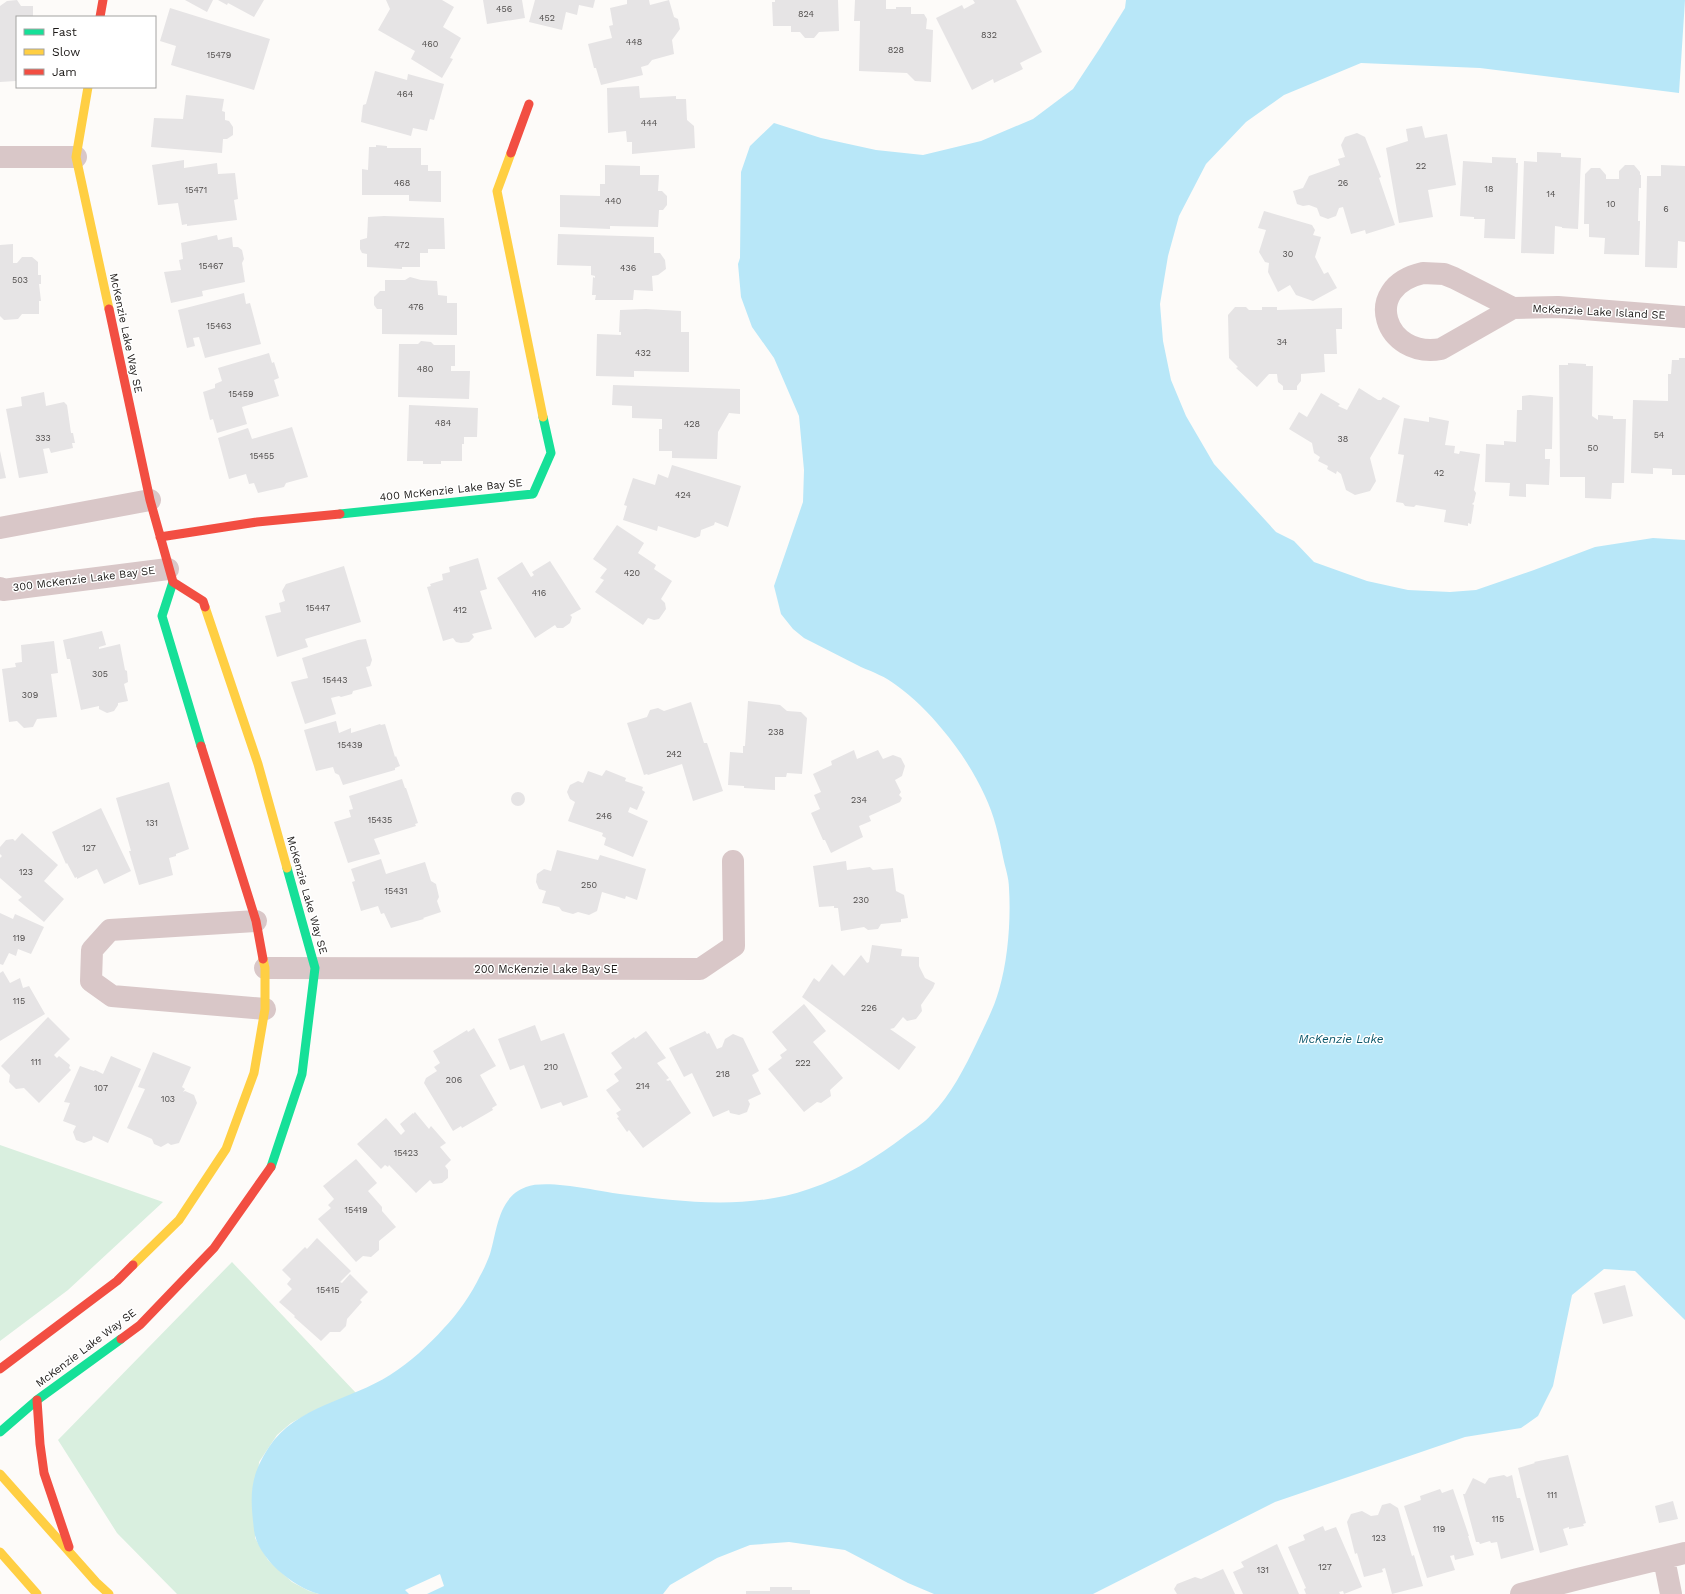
<svg xmlns="http://www.w3.org/2000/svg" width="1685" height="1594" font-family="'Work Sans',sans-serif">
<style>
.green{fill:#d9efdf}
.water{fill:#b8e7f8}
.pier{fill:#fdfbf9}
.building{fill:#e6e4e5}
.lines{fill:none;stroke-linecap:round;stroke-linejoin:round}
.street{stroke:#d9c7c8;stroke-width:22}
.fast{stroke:#16e098;stroke-width:9}
.slow{stroke:#ffcf43;stroke-width:9}
.jam{stroke:#f24e42;stroke-width:9}
.labels{text-anchor:middle;dominant-baseline:central;stroke-width:3;stroke-linejoin:round;paint-order:stroke}
.number-label{font-size:9px;fill:#504d4c}
.street-label{font-size:11px;fill:#1b1816;stroke:#fff}
.water-label{font-size:12px;font-style:italic;fill:#0d586c;stroke:#fff}
</style>
<rect width="100%" height="100%" fill="#fdfbf9"/>
<path class="green" d="M0 1145 163 1202 68 1290 0 1341Z
M232 1262 356 1393 308 1414 291 1423 277 1435 259 1462 255 1538 268 1560 292 1582 309 1591 319 1594H177L117 1533 58 1440Z"/>
<path class="water" d="M1126 0H1685L1679 93 1480 68 1361 63 1284 95 1246 122 1206 164 1179 216 1168 256 1160 304 1163 341 1171 380 1186 416 1214 464 1276 532 1294 541 1314 562 1367 581 1408 590 1450 592 1476 590 1534 570 1595 547 1653 538 1685 540V1320L1635 1271 1604 1269 1572 1295 1553 1386 1538 1416 1521 1428 1465 1437 1275 1502 1093 1594H934L908 1583 845 1550 789 1542 750 1545 717 1558 670 1585 663 1594H319C293 1587 257 1558 254 1530 250 1495 249 1478 269 1447 296 1406 351 1400 390 1375 410 1362 428 1346 444 1328 457 1315 472 1293 480 1276 484 1269 487 1262 490 1254 497 1231 498 1197 526 1187 547 1179 597 1191 620 1194 682 1202 749 1210 809 1189 845 1177 876 1158 906 1135 914 1129 924 1123 931 1115 951 1095 965 1067 977 1042 985 1025 994 1008 999 990 1008 960 1011 920 1009 888 1009 878 1005 867 1003 857 999 836 994 815 985 796 974 772 959 749 942 729 929 713 913 697 896 685 886 677 873 672 861 667 842 657 823 648 804 638L793 629 781 614 774 586 803 502 804 470 799 416 774 358 752 327 741 297 738 264 740 258 741 172 750 146 774 123 821 138 876 150 923 155 981 141 1033 119 1073 89 1100 48 1125 8Z"/>
<path class="pier" d="M440 1574 444 1586 427 1594H409L405 1590Z"/>
<path class="building" d="M17 0 21 6H33V17H17L16 81 0 82V6L7 1Z
M185 0H213L207 12Z
M218 0H264L254 17 228 3 227 5Z
M386 0H442L454 7 443 27 461 38 450 58 453 59 442 78 411 59 415 51 378 30 390 9Z
M483 0H522L525 18 487 24Z
M535 0H595L593 8 579 5 577 15 566 12 562 30 529 22Z
M627 0H649L650 5 669 0 674 17 678 19 680 29 672 40 674 54 652 60 648 65 641 67 643 75 601 85 596 68H594L588 44 612 38 609 26 613 25 610 8 627 4Z
M775 0H838L839 31 819 32 814 38H805L800 32H791V26H773L772 2H775Z
M855 0H886V9H896V7H911V14H924L927 19 926 29 933 30 931 82 915 81 907 73 859 71 860 21H854Z
M973 0H1016L1042 52 1020 63 1023 69 994 83 993 79 972 90 936 18 962 5 964 9 975 3Z
M170 8 270 39 254 90 171 65 176 46 160 41Z
M375 71 407 80 408 74 444 84 434 120 430 119 427 131 413 128 411 136 361 122 363 105 366 104Z
M639 86 640 98 676 96V99H686L687 120 694 126 695 148 632 154V142H627L626 131 608 133 607 88Z
M186 95 224 99 222 111 225 112V120L229 121 233 127V135L227 139H223L222 153 151 147 154 118 183 119Z
M1422 126 1425 138 1447 134 1456 185 1428 190 1433 217 1399 223 1386 148 1408 141 1406 129Z
M1357 133 1365 137 1381 177 1379 178 1395 225 1366 234 1365 230 1351 234 1343 207 1339 208 1336 216 1328 219 1320 216 1317 208 1309 205 1303 206 1297 204 1293 191 1303 188 1309 176 1340 165 1338 159 1345 157 1341 145 1345 137Z
M376 145 387 146V148H421V165H428V171H441V202L409 201V195H362V169L368 170 369 147H376Z
M1537 152 1561 153V157L1581 158 1578 229 1562 228V227L1555 226 1554 254 1521 253 1524 161 1537 162Z
M1492 157 1516 158V163H1518L1515 239 1484 238 1485 219H1474V217L1460 216 1463 161 1492 163Z
M184 160V168L217 163 218 174 235 173 238 199 234 200 237 220 187 226V224L182 225 178 203 158 205 152 165Z
M605 165 640 166V175H659L658 191H662L667 196V205L663 210H659L658 227 610 226V229L560 227V195L600 196V184H605Z
M1625 165H1634L1640 172V175H1641V188H1639L1638 221H1640L1639 255 1604 254 1605 238 1589 237V224H1584L1585 174 1591 168H1600L1606 175V179H1619V171Z
M1661 165 1685 166V242L1678 241 1677 268 1645 267 1647 176H1661Z
M1264 211 1312 225 1315 230 1313 235 1321 237 1315 257 1324 274 1328 272 1337 288 1313 301 1296 295 1290 285 1278 292 1268 272 1269 263 1265 262 1259 252 1266 230 1258 228Z
M384 216 444 218 445 249H428V253H420V267H402V269L367 267V254L362 253 360 249V240L367 238 368 217Z
M558 234 654 237V253H660L665 260 666 269 658 275 652 276 653 291 634 290 633 300H595L596 295H592L593 277 595 278V276L591 275V266L557 265Z
M217 235 218 240 232 237 233 247H238L242 250 244 259 242 263 245 282 202 291 203 296 171 303 164 272 181 270 179 260 183 259 181 243Z
M13 244V263H17L22 257H32L38 262V275H41V284H39L41 301H39V314H22L18 319 4 320 0 316V245Z
M410 277 421 280 437 281 438 295 447 296V303H457V335L382 334V309H377L374 305V297L380 291H385V280H405Z
M244 293 246 304 250 303 261 344 205 358 199 337 193 338 195 346 187 348 178 310Z
M1235 307H1246L1249 310H1262V307H1277V310L1342 308V329H1336L1337 354H1324L1325 372 1301 374V381L1297 386V390H1283V386L1278 382 1277 374H1269L1257 387 1236 368 1238 367 1229 358 1228 315Z
M646 309 681 311V332H689V372L634 371V377L596 376 597 334 621 335V332H619L620 310Z
M421 341 431 342 434 345H455V366H451V371H470L469 399 398 397 399 344H418Z
M269 353 272 363 274 362 279 378 274 380 279 396 242 407 247 424 217 433 213 419 210 420 203 392 215 388V384L222 381 218 368Z
M1679 358H1685V475H1672V469L1653 468V474L1631 473 1633 400 1668 401V374H1671L1672 360H1679Z
M1568 363 1586 364V366H1593L1592 416 1598 420V415L1613 416V419H1626L1624 483H1612L1611 499 1585 498V477H1560L1559 365H1568Z
M613 385 740 389V414L729 413 718 432 717 459 672 458V451H659V429H662V419L632 418V406L612 405Z
M1359 388 1378 400H1381L1383 397 1400 406 1370 458 1376 481 1370 491 1355 495 1346 490 1341 474 1337 471 1336 474 1327 469 1328 466 1318 461 1320 457 1314 453 1312 443 1289 429 1299 412 1307 417 1321 393 1340 404 1338 406 1347 410Z
M44 392 46 406 64 402 67 405 71 433H73L75 443H72L73 448 51 453 49 448 43 449 48 473 19 478 6 409 22 406 21 397Z
M1530 395 1553 397 1552 449H1545V459H1550L1549 485 1526 484V497L1509 496 1510 483 1485 482 1486 444 1504 445V441L1516 442 1517 410H1522V396Z
M409 405 478 408 477 437H464V444H462V461H441V464H423V461H407Z
M1429 417 1449 421 1445 445 1455 446 1454 453 1459 454 1460 451 1480 454 1474 490 1476 493 1474 502 1472 504 1474 505 1471 524 1468 523V526L1444 522 1446 510 1416 505 1414 507 1405 506 1403 503 1396 502 1404 455 1398 454 1404 418 1429 422Z
M292 427 308 477 286 483 284 487 258 493 254 483 249 484 246 474 229 479 218 438 248 428 252 439Z
M0 451 6 478 0 479Z
M672 465 741 486 728 527 715 522 714 525 701 530 700 536 695 538 658 526 657 531 623 520 627 506 624 505 633 478 655 485 658 474 668 478Z
M617 525 644 543 638 553 656 565 654 569 672 581 661 599 665 603 666 609 659 619 654 620 648 618 643 625 595 592 604 580 600 578 607 569 593 559Z
M478 558 487 589 480 591 492 629 472 634 474 637 469 642 461 643 456 642 453 638 443 641 427 587 431 586 430 584 443 580 442 574 450 572 449 567Z
M550 561 581 609 570 615 572 617 570 623 563 628H557L555 625 535 638 497 578 522 562 531 577 534 575 532 572Z
M344 566 361 622 305 639 308 647 277 657 265 616 281 612 279 603 285 601 282 591 286 584Z
M102 631 106 645 99 647V649L120 644 125 670 127 671 128 682 124 684 128 701 118 703V705L114 711 107 713 99 709V706L81 710 70 659H67L63 640Z
M366 639 372 660 370 666 366 667 372 686 353 691 352 694 341 697 339 696 331 698 336 714 305 724 291 682 308 678 302 658 358 640Z
M54 641 58 673 51 674 57 717 37 719 33 727 24 728 17 721 9 722 2 669 16 667 15 663 22 662 21 645Z
M748 701 780 705 787 711 801 712 807 718 802 774 787 773 786 777H775V790L744 788V786L728 785 730 752 743 753V746H745Z
M691 702 704 743H707L723 791 693 801 682 764 648 775 647 774 644 775 627 723 647 717 650 710 658 708 664 711Z
M336 721 339 733 351 728V733L380 724 381 725 385 724 395 757 396 756 400 766 395 768V770L343 785 339 775 335 773 333 767 316 771 304 730Z
M854 750 857 759 878 750 883 759 893 755 901 758 905 766 902 776 895 780 901 792 899 795 902 798 900 802 869 816 871 821 859 826 863 837 831 853 825 840H823L811 813 820 809 814 795 821 792 813 774 832 765 831 761Z
M606 770 626 778 625 781 643 787 642 790 645 792 637 810 630 807 628 812 648 821 633 857 604 845 606 838 602 836 603 833 568 821 575 802 570 799 567 792 570 785 578 781 583 783 588 771 602 776Z
M402 779 405 788H406L418 823 415 824 416 826 374 839 380 854 348 863 334 822 351 817 349 810 353 809 349 796Z
M169 782 189 849 176 854V856L169 858 173 875 139 885 129 851H131L116 798Z
M511 799a7 7 0 1 1 14 0a7 7 0 1 1-14 0Z
M101 808 131 871 104 884 97 869 77 879V877L75 878 67 863 66 864 52 832Z
M22 833 58 865 44 881 64 899 44 922 18 900 22 897 0 878V858L2 856 0 854V847L6 840 13 839 15 841Z
M557 850 598 860 600 855 646 869 637 900 626 896 625 899 602 892 597 911 589 915 578 912 573 914 562 911 559 907 542 903 546 891 539 889 536 882 537 874 544 869 551 871Z
M381 859 386 874 425 862 431 881 436 884 439 897 437 901 441 912 423 918 424 919 391 928 384 913 381 914 378 906 361 911 352 882 355 881 351 869Z
M846 861 847 870 870 867 873 870 893 868 896 891 904 895 908 918 901 919V922L881 924 878 929 868 930 864 927 841 931 838 908H834V906L819 907 813 866Z
M0 913 13 919 15 914 44 927 31 954 18 949 16 956 9 953 3 965 0 964Z
M872 945 902 949 901 956 919 957V966L925 978 935 983 933 988 921 1005 922 1011 916 1019 907 1021 903 1017 894 1028 890 1029 916 1047 899 1070 802 997 814 978 819 982 832 964 844 976 861 955 867 963 869 962Z
M3 971 10 983 20 978 23 988 29 986 45 1014 0 1041V973Z
M804 1004 826 1031 813 1042 843 1078 830 1090 831 1096 821 1103 817 1102 804 1112 768 1069 782 1058 780 1055 787 1050 772 1032Z
M48 1017 70 1039 54 1055 57 1058 59 1056 70 1065 69 1068 71 1070 39 1103 24 1088 16 1089 9 1082 10 1075 1 1066Z
M535 1025 541 1041 564 1033 588 1097 563 1106 561 1102 541 1109 524 1065 510 1070 498 1039Z
M474 1028 496 1066 480 1075 497 1105 492 1108 493 1110 462 1128 461 1126 453 1131 424 1083 426 1078 437 1071 434 1067 440 1063 433 1051 467 1030 468 1032Z
M646 1031 666 1058 657 1063 669 1078 666 1080 668 1081 670 1080 691 1113 643 1148 629 1130 627 1132 617 1118 619 1117 616 1113 621 1110 606 1090 619 1081 614 1074 622 1068 611 1053 634 1037 635 1039Z
M705 1031 707 1034 709 1033 717 1049 722 1047 725 1039 733 1034 743 1038 759 1071 752 1075 761 1094 748 1100 750 1104 747 1112 739 1115 730 1113 729 1110 713 1117 692 1073 684 1077 669 1048Z
M153 1052 191 1067 182 1087 185 1089 183 1092 185 1091 194 1095 197 1103 179 1143 171 1145 168 1143 161 1147 154 1144 152 1139 127 1128 145 1089 138 1087Z
M111 1056 141 1069 108 1143 93 1136 92 1140 84 1143 76 1140 73 1132 76 1126 63 1121 70 1103 64 1102 80 1066 94 1071 95 1070 103 1074Z
M415 1112 429 1129 431 1126 446 1143 440 1147 451 1160 445 1166 448 1170V1178L442 1183 433 1184 430 1180 416 1193 389 1165 388 1167 385 1165 381 1169 357 1144 386 1118 401 1135 405 1131 400 1124 413 1113V1114Z
M356 1159 377 1183 368 1191 382 1207V1211L396 1227 379 1241V1250L371 1257 363 1256 356 1262 318 1219 331 1208 328 1205 334 1199 323 1186Z
M317 1238 351 1271 340 1282 342 1283 350 1274 368 1292 360 1300 362 1302 347 1319 346 1326 340 1332H330L321 1341 294 1317 295 1316 279 1302 292 1289 287 1284 291 1279 282 1270 305 1247 307 1249Z
M1625 1285 1633 1316 1603 1324 1594 1293Z
M1568 1455 1586 1523 1583 1524 1584 1526 1569 1529V1527L1563 1529 1568 1545 1540 1553 1518 1468 1535 1463 1534 1462Z
M1504 1475 1507 1477 1512 1475 1517 1498H1520L1534 1550 1501 1559 1497 1542 1491 1543 1490 1541 1480 1544 1479 1542H1476L1463 1494H1465L1473 1478 1485 1484 1489 1478Z
M1440 1489 1442 1493 1453 1489 1469 1536H1468L1474 1555 1455 1560 1454 1555 1450 1556 1455 1570 1427 1578 1404 1506 1421 1500 1420 1496Z
M1673 1501 1678 1519 1659 1523 1655 1506Z
M1390 1503 1398 1508 1412 1556 1414 1555 1423 1586 1392 1594 1385 1568 1382 1569 1383 1572 1364 1577 1357 1553 1355 1554 1347 1522 1351 1514 1362 1511 1371 1516 1378 1515 1382 1505Z
M1323 1526 1325 1531 1336 1527 1362 1587 1344 1594 1343 1591 1339 1592 1340 1594H1306L1304 1589 1306 1588 1288 1547 1305 1540 1303 1535Z
M1277 1544 1299 1594H1243L1233 1572 1244 1567 1241 1562Z
M1223 1569 1235 1594H1177L1174 1589 1177 1584 1195 1577 1201 1579Z
M770 1587H792V1590H810V1594H746V1591H770Z"/>
<g class="lines">
<path class="street" d="M0 157H76
M1423 273 1444 274 1454 278 1513 308 1441 349C1385 359 1360 287 1423 273Z
M1513 308 1558 307 1685 317
M0 528 150 500
M0 588 3 590 168 569
M256 921 110 930 92 950 91 981 112 996 265 1009
M265 968 700 969 734 946 733 861
M1664 1559 1671 1594
M1521 1594 1578 1579 1685 1553"/>
<path class="fast" d="M340 514 533 494 551 453 543 417
M173 582 162 616 201 746
M271 1167 302 1074 315 968 287 868
M0 1432 37 1400 121 1339"/>
<path class="slow" d="M88 87 76 157 109 309
M511 153 497 191 543 417
M205 607 258 764 287 868
M133 1265 179 1220 226 1149 254 1073 265 1009V968L263 959
M0 1474 96 1582 109 1594
M0 1552 37 1594"/>
<path class="jam" d="M100 17 103 0
M511 153 529 104
M109 309 150 500 173 582 203 601 205 607
M160 537 257 522 340 514
M201 746 256 921 263 959
M121 1339 140 1325 214 1248 271 1167
M0 1369 117 1281 133 1265
M37 1400 40 1444 44 1473 69 1547"/>
</g>
<g class="labels">
<g class="number-label">
<text x="504" y="9">456</text>
<text x="806" y="14">824</text>
<text x="547" y="18">452</text>
<text x="989" y="35">832</text>
<text x="634" y="42">448</text>
<text x="430" y="44">460</text>
<text x="896" y="50">828</text>
<text x="219" y="55">15479</text>
<text x="405" y="94">464</text>
<text x="649" y="123">444</text>
<text x="1421" y="166">22</text>
<text x="402" y="183">468</text>
<text x="1343" y="183">26</text>
<text x="1489" y="189">18</text>
<text x="196" y="190">15471</text>
<text x="1551" y="194">14</text>
<text x="613" y="201">440</text>
<text x="1611" y="204">10</text>
<text x="1666" y="209">6</text>
<text x="402" y="245">472</text>
<text x="1288" y="254">30</text>
<text x="211" y="266">15467</text>
<text x="628" y="268">436</text>
<text x="20" y="280">503</text>
<text x="416" y="307">476</text>
<text x="219" y="326">15463</text>
<text x="1282" y="342">34</text>
<text x="643" y="353">432</text>
<text x="425" y="369">480</text>
<text x="241" y="394">15459</text>
<text x="443" y="423">484</text>
<text x="692" y="424">428</text>
<text x="1659" y="435">54</text>
<text x="43" y="438">333</text>
<text x="1343" y="439">38</text>
<text x="1593" y="448">50</text>
<text x="262" y="456">15455</text>
<text x="1439" y="473">42</text>
<text x="683" y="495">424</text>
<text x="632" y="573">420</text>
<text x="539" y="593">416</text>
<text x="318" y="608">15447</text>
<text x="460" y="610">412</text>
<text x="100" y="674">305</text>
<text x="335" y="680">15443</text>
<text x="30" y="695">309</text>
<text x="776" y="732">238</text>
<text x="350" y="745">15439</text>
<text x="674" y="754">242</text>
<text x="859" y="800">234</text>
<text x="604" y="816">246</text>
<text x="380" y="820">15435</text>
<text x="152" y="823">131</text>
<text x="89" y="848">127</text>
<text x="26" y="872">123</text>
<text x="589" y="885">250</text>
<text x="396" y="891">15431</text>
<text x="861" y="900">230</text>
<text x="19" y="938">119</text>
<text x="19" y="1001">115</text>
<text x="869" y="1008">226</text>
<text x="36" y="1062">111</text>
<text x="803" y="1063">222</text>
<text x="551" y="1067">210</text>
<text x="723" y="1074">218</text>
<text x="454" y="1080">206</text>
<text x="643" y="1086">214</text>
<text x="101" y="1088">107</text>
<text x="168" y="1099">103</text>
<text x="406" y="1153">15423</text>
<text x="356" y="1210">15419</text>
<text x="328" y="1290">15415</text>
<text x="1552" y="1495">111</text>
<text x="1498" y="1519">115</text>
<text x="1439" y="1529">119</text>
<text x="1379" y="1538">123</text>
<text x="1325" y="1567">127</text>
<text x="1263" y="1570">131</text>
</g>
<g class="street-label">
<text transform="translate(1599 312) rotate(3)">McKenzie Lake Island SE</text>
<text transform="translate(126 333) rotate(78)">McKenzie Lake Way SE</text>
<text transform="translate(451 490) rotate(-6)">400 McKenzie Lake Bay SE</text>
<text transform="translate(84 579) rotate(-7)">300 McKenzie Lake Bay SE</text>
<text transform="translate(307 895) rotate(74)">McKenzie Lake Way SE</text>
<text x="546" y="969">200 McKenzie Lake Bay SE</text>
<text transform="translate(86 1348) rotate(-37)">McKenzie Lake Way SE</text>
</g>
<g class="water-label">
<text x="1341" y="1039">McKenzie Lake</text>
</g>
</g>
<rect x="16" y="16" width="140" height="72" fill="#ffffff" stroke="#a4a3a2"/>
<rect x="24" y="29" width="20" height="6" fill="#16e098" stroke="#a4a3a2"/>
<text x="52" y="36" font-size="12" fill="#1b1816">Fast</text>
<rect x="24" y="49" width="20" height="6" fill="#ffcf43" stroke="#a4a3a2"/>
<text x="52" y="56" font-size="12" fill="#1b1816">Slow</text>
<rect x="24" y="69" width="20" height="6" fill="#f24e42" stroke="#a4a3a2"/>
<text x="52" y="76" font-size="12" fill="#1b1816">Jam</text>
</svg>
